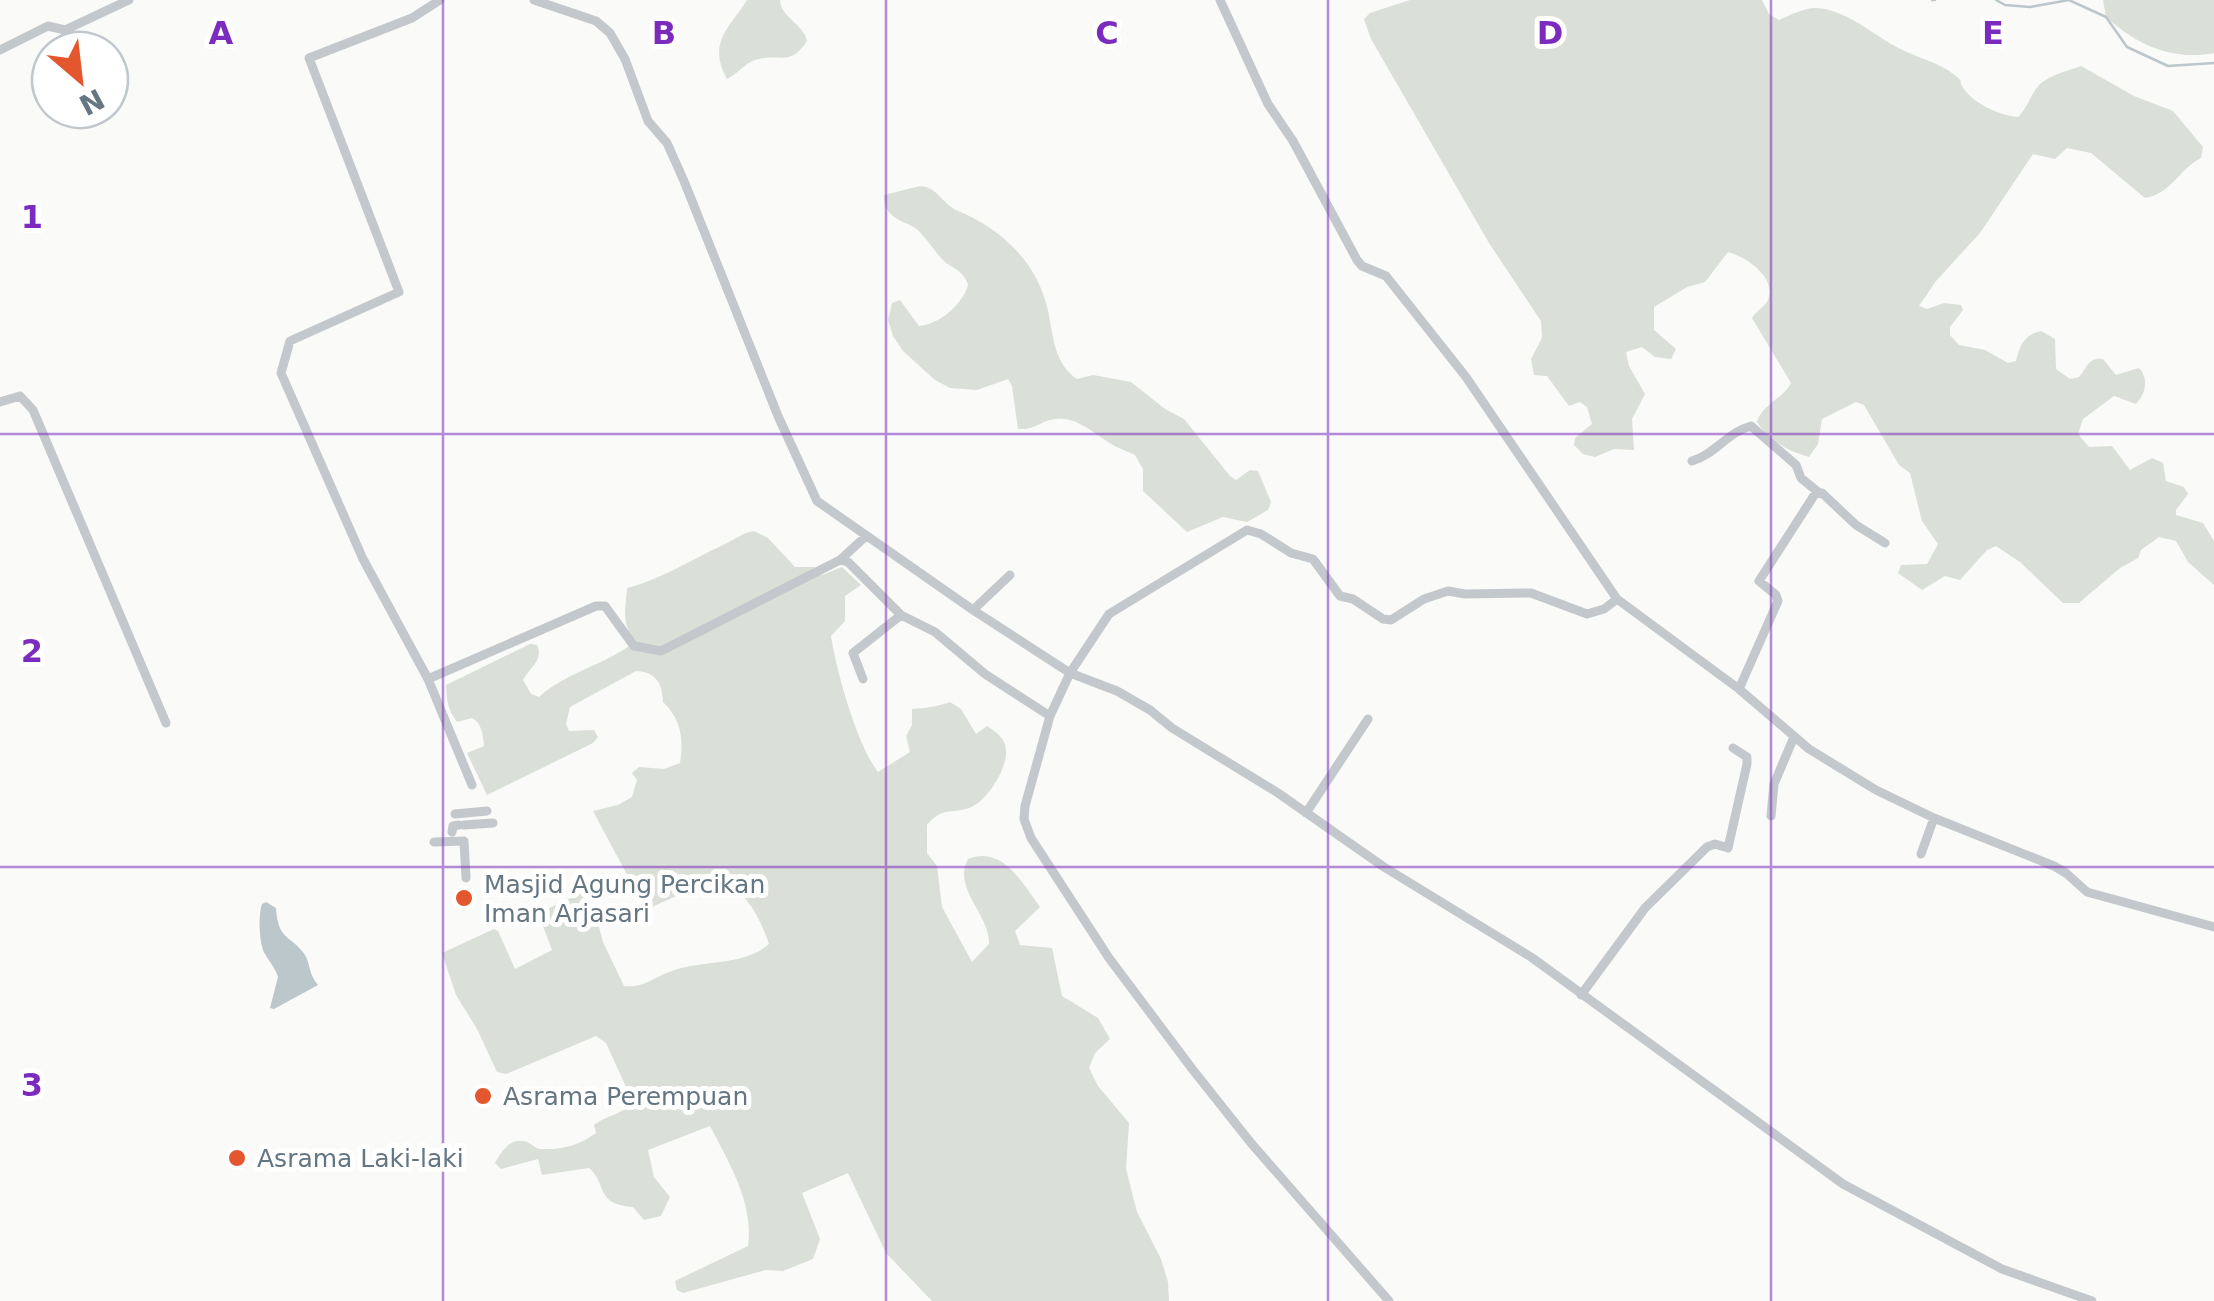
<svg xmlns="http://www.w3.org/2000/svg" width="2214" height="1301" font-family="'DejaVu Sans',sans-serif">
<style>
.green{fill:#dadfd7}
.water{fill:#bbc7cb}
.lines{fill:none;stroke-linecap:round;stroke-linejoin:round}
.stream{stroke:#bbc7cb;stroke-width:2.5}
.street{stroke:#c3c8cc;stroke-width:9}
.grid{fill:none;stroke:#7b2cbf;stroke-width:2.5;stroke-opacity:0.55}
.poi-dot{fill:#e4572e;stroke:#fff;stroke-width:4}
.labels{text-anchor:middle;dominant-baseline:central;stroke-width:10;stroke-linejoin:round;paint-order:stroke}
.poi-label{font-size:25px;fill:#657683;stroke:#fff;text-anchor:start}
.grid-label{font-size:32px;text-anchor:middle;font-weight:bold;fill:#7b2cbf;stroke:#fff;stroke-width:10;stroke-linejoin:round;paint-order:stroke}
</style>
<rect width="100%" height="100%" fill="#fafaf8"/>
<path class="green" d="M747 0H780C781 18 803 23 807 41 789 68 780 52 755 60 745 63 738 74 727 79 707 42 729 29 747 0Z
M1410 0H1762L1769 14 1779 20C1791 15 1803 8 1816 8 1844 9 1870 32 1893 45 1913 57 1938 61 1956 76 1966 85 1956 78 1964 89 1973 103 2001 116 2018 117 2029 105 2028 100 2036 89 2044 76 2068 71 2081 66L2134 96 2173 111 2203 147 2201 158C2179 169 2171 194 2145 198L2091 153 2067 148 2055 159 2033 154 1980 233 1936 281 1919 306 1927 309 1944 303 1961 305 1963 310 1950 327V335L1959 345 1985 350 2008 363 2016 361C2020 345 2024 335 2041 331L2055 339 2056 369 2070 379 2079 377C2088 367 2088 357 2103 359L2116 375 2139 368C2149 379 2146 393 2136 404L2114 396 2083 419 2078 434 2089 447 2112 446 2130 470 2152 458 2163 463 2166 481 2184 487 2188 494 2176 510V515L2203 523 2214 541V585L2188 562 2176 541 2159 537 2141 550 2138 558 2120 568 2079 603H2063L2020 562 1996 546 1987 550 1960 580 1945 576 1922 590 1898 573 1901 565 1927 564 1938 544 1922 521 1910 473 1899 465 1864 405 1856 402 1822 419 1818 444 1809 457C1787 451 1770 441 1757 422 1762 404 1783 399 1791 383L1752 318C1756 311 1766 306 1768 300 1777 277 1746 257 1728 252L1705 282 1687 287 1654 307V330L1676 349 1671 359 1655 357 1642 347 1626 352 1629 366 1645 394 1632 419 1634 450 1614 449 1595 457 1583 454 1574 445 1575 438 1592 424 1587 407 1580 402 1569 406 1547 376 1534 375 1531 359 1542 338 1541 321 1489 243 1371 39 1364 19 1370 13Z
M2103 0H2214V53C2172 61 2137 45 2106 17Z
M920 186C938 187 943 205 958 211 998 227 1034 259 1046 303 1054 331 1051 361 1077 379L1093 375 1131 382 1165 409 1184 419 1230 476 1236 480 1250 470 1258 471 1271 502 1268 510 1247 522 1223 517 1187 532 1143 491V469L1135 455C1128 451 1121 450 1113 445 1096 435 1077 416 1056 419 1041 420 1037 430 1018 429L1012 386 1008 379 977 390 950 388 935 380 903 351 893 336 888 320 892 303 900 300 919 326C940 324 962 305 968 285 964 269 950 269 940 257 934 250 922 232 914 227 900 220 883 216 884 195Z
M754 531 768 538 795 567H815L822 575 842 567 861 585 845 596V621L831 636C836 670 857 745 878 772L910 752 906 736 912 725V709C925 708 936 707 950 702L961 709 976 734 987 726C996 732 1005 738 1006 750 1008 768 986 803 969 808 950 814 942 807 927 825V853L937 866 942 907 972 962 989 944C990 914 952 889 968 859 1003 845 1022 883 1040 907L1015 931 1020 945 1052 948 1062 996 1098 1018 1110 1039 1095 1053 1089 1068 1098 1086 1129 1123 1126 1169 1137 1212 1161 1259 1168 1282 1169 1301H932L886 1253 848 1173 802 1193 820 1239 813 1259 783 1271 766 1270 683 1293 677 1290 675 1281 748 1246C754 1203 729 1163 710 1126L648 1150 654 1177 670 1197 661 1216 644 1220 633 1207C594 1204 608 1184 589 1168L542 1175 538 1159 501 1169 495 1163C501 1152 511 1136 527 1142 532 1144 535 1149 541 1149 562 1150 580 1145 596 1133L594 1125C607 1115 622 1115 633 1102L606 1043 596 1036 506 1074 497 1072 477 1029 456 995 442 953 494 929 498 931 515 969 552 950 538 913 589 890 603 942 624 986C643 988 651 979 669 972 700 959 743 967 769 944 741 863 708 881 646 910L593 811 618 805 632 797 637 780 632 773 639 767 664 769 680 763C684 739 681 719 663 702 662 683 656 672 636 671L570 707 566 724 569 731 594 730 598 737 593 743 487 795 467 753 484 746C483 735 482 723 472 718L457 722C447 709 447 700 446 685L530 644 537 645C544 660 530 667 523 680L531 694 539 697C568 671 606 665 636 641 620 623 626 609 627 588 657 581 693 559 723 545 734 540 742 533 754 531Z"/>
<path class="water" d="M266 902 276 908C278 942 292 935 305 955 311 966 308 972 318 985L274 1009 270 1008 278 977C275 967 270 963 265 954 259 944 258 915 262 904Z"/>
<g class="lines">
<path class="stream" d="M1932 0H1935
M1996 0 2005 5 2030 7 2069 0 2106 17 2127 47 2168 66 2214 63"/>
<path class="street" d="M440 0 412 18 309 58 399 292 290 341 281 373 363 559 428 679 472 785
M534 0 596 21 610 33 625 59 648 121 667 143 684 181 778 416 817 501 973 610
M1220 0 1268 104 1293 141 1357 260 1362 266 1386 276 1466 377 1617 599 1739 689 1809 749 1876 790 1934 818 2054 866 2066 873 2087 892 2214 927
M0 50 48 26 65 30 129 0
M0 402 20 396 33 410 166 723
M1692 461C1714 455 1728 432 1751 426L1796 465 1801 478 1818 492
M840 560 848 562 901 615 935 632 985 674 1050 716
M1010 575 973 610 1070 673 1117 691 1150 710 1172 728 1278 793 1384 867 1531 957 1843 1184 2002 1269 2092 1301
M428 679 596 606H605L634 646 661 651 840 560 865 537
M863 679 853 653 901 615
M1739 689 1778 601 1776 595 1759 581 1815 494 1822 493 1856 525 1885 543
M1306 813 1368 719
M455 814 487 811
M1771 816 1774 784 1794 737
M464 825 493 823
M452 832 453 826 459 825
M434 842 464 841 466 878
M1921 854 1934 818
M1581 995 1645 908 1707 847 1715 844 1728 848 1747 764V757L1733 748
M1389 1301 1251 1143 1193 1070 1109 958 1031 838 1024 819 1025 806 1050 716 1070 673 1109 614 1247 530 1261 534 1291 553 1313 559 1340 596 1353 599 1383 619 1391 620 1424 599 1448 591 1465 594 1531 593 1587 614 1604 609 1617 599"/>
</g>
<path class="grid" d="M443 0V1301M886 0V1301M1328 0V1301M1771 0V1301M0 434H2214M0 867H2214"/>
<g class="poi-dot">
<circle cx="464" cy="898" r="10"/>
<circle cx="483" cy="1096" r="10"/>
<circle cx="237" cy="1158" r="10"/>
</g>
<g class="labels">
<g class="poi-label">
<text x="484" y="884">Masjid Agung Percikan<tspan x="484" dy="29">Iman Arjasari</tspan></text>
<text x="503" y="1096">Asrama Perempuan</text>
<text x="257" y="1158">Asrama Laki-laki</text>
</g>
</g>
<g class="grid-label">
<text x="221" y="44">A</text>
<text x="664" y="44">B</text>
<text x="1107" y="44">C</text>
<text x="1550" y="44">D</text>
<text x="1993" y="44">E</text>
<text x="32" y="228">1</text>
<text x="32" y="662">2</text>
<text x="32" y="1096">3</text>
</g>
<g transform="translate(80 80) rotate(152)"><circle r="48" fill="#ffffff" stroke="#c1c8cd" stroke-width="2.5"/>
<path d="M0-8L18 38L0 25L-18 38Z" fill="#e4572e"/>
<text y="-15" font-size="28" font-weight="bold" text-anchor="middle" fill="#657683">N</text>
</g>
</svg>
